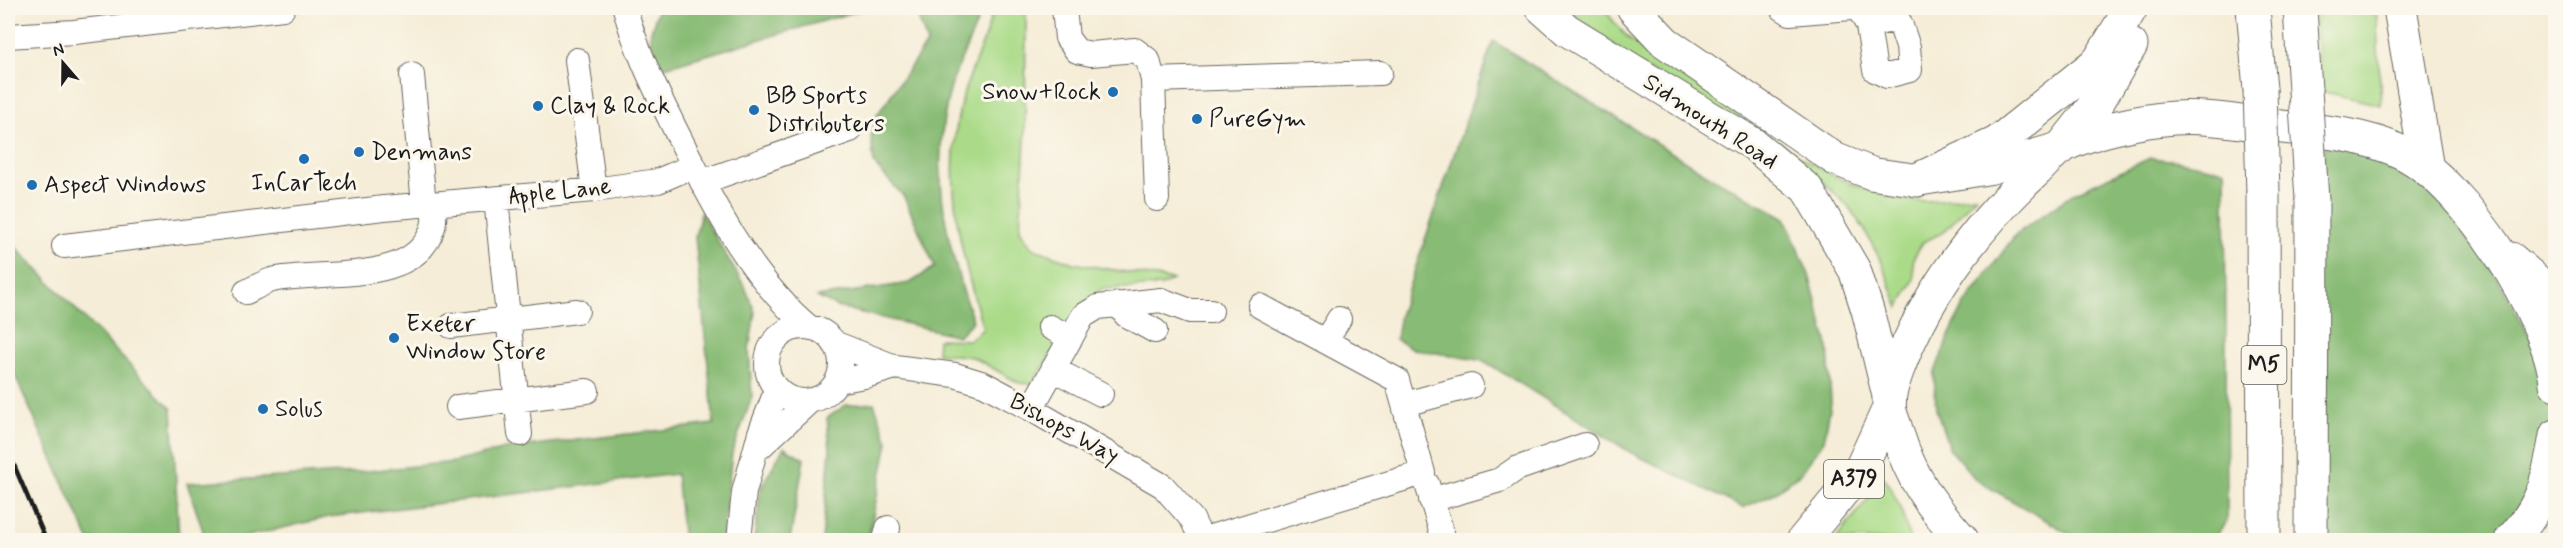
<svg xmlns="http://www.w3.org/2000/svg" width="2563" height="548" font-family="Mynerve,sans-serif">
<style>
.green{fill:#abdb89;stroke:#647c52;stroke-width:1.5}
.forest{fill:#88bb75;stroke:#526c48;stroke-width:1.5}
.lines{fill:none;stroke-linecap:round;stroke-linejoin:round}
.minor-casing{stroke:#68655d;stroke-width:26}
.major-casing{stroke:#68655d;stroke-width:34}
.highway-casing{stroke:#68655d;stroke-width:35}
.minor{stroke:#fff;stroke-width:24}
.major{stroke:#fff;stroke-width:32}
.highway{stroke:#fff;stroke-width:33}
.rail{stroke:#1c1c1c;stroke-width:4.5}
.highway-bridge-casing{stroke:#68655d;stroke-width:35;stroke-linecap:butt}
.highway-bridge{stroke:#fff;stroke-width:33}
.poi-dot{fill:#1f6fb2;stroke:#fbf7ec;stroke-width:2}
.labels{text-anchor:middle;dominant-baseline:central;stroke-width:6;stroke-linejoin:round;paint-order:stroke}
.shield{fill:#fbf7ec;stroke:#5f5e5a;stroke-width:1.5}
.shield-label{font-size:22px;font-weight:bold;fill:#1c1c1c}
.poi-label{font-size:24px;fill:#1c1c1c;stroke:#fbf7ec;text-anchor:start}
.street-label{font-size:24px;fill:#1c1c1c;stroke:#fbf7ec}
</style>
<rect width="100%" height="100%" fill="#fbf7ec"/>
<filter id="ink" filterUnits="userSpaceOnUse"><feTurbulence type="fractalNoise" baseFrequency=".0167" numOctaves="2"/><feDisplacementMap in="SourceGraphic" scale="12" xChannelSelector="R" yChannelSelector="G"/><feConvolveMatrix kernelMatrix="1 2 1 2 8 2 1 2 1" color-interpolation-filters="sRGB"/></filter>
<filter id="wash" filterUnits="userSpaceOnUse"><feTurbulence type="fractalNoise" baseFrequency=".008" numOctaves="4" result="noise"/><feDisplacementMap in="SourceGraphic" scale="24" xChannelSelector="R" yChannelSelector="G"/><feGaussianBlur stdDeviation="1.35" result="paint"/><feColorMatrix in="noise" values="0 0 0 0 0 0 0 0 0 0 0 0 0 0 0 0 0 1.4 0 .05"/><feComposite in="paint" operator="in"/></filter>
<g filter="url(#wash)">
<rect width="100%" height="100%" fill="#f5edd7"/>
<path class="green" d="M993 8H1026L1025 139 1020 230 1032 248 1073 263 1173 280 1162 286 1101 289 1076 315 1032 384 1019 383 973 357 937 353 938 339 969 340 983 329C961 251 942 184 961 103 969 70 987 41 993 8Z
M1565 8H1604C1632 52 1667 65 1708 93 1759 128 1805 167 1863 188 1879 193 1896 200 1912 201 1933 202 1955 198 1976 196L1944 232 1923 242 1913 259 1914 279 1899 308 1882 263 1864 229 1848 206 1808 168 1699 97 1646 69Z
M2314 8H2376L2381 105 2320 91Z
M1885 478 1901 508 1910 540H1835Z"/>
<path class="forest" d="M658 8H868L658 69 650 35Z
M915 8H982C975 33 961 55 953 80 927 162 945 242 973 321L958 336 837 307 817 297 910 283 935 267 904 197 874 164 871 136 877 115 927 43Z
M1493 41 1701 171 1785 218 1809 275 1828 345 1831 403 1824 441 1802 472 1773 494 1743 508 1630 452 1484 361 1413 349 1396 339 1400 313Z
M2329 132 2452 195 2556 384V436L2502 540H2312V200Z
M2150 158 2180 161 2225 170 2227 521 2212 540H2080L1976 480 1949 448 1936 409 1934 374 1949 336 1963 307 2015 235 2074 193Z
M701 213 745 287 755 312 749 350 752 397 732 453 722 540H683L676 474 329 517 232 540H206L187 483 357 472 454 462 509 448 714 424 695 237Z
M8 239 172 409 179 540H89L8 360Z
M874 403 888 442 868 540H822L830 449 827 418 846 405Z
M784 447 804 459 790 540H754L761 487Z"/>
</g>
<g filter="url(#ink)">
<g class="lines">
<g class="minor-casing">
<path id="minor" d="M625 8C635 48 655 88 673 125 708 195 749 278 810 328
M1064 8 1067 38 1077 51 1091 54 1135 50 1148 60 1153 80 1157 199
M1782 8 1790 13 1851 8
M1859 8 1868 26 1875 70 1887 76 1910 70 1908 47 1900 23 1887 21 1868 26
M8 36 74 32 283 8
M577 60 594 190
M412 75 424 205
M1153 80 1380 73
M702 182 850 130
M496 199 520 434
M64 246 384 208 594 190 658 181 693 166
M246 292C254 288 263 283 272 280 319 269 416 287 433 227 435 220 434 211 435 204
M1118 304 1126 315 1155 331
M451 326 577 311
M1050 327 1071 338
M767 364a37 37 0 1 1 74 0a37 37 0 1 1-74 0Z
M1326 340 1339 319
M834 343 895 367 955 375 984 384 1031 409 1163 486 1192 519 1202 540
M1053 369 1101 394
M837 381 865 376 895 367
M1405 404 1471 386
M458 407 587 391
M1031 409 1083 316 1098 307 1161 300 1190 311H1211
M760 447 811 400
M1427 484 1444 540
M1431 500 1500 480 1516 469 1585 445
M739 540 744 492 760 433 777 389
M885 540 888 528
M1201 540 1423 473 1397 380 1260 306"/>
</g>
<g class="major-casing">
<path id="major" d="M1542 8 1567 30 1753 144 1807 189 1855 271 1868 312 1890 402
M1633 8 1665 42 1835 159 1873 174 1917 180 1990 168 2061 148
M1803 540 1859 472 1889 407"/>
</g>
<g class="highway-casing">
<path id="highway" d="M2253 8 2260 89
M2300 8 2305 90
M2400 8 2427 169
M2061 148 2099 100 2131 45
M1917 180 1997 143 2099 61 2131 8
M2263 193 2264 540
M2511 259 2556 298
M1962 540C1930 504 1912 480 1897 433 1895 424 1890 415 1889 406 1888 391 1897 372 1902 358 1932 286 1980 223 2037 170 2044 163 2052 153 2061 147 2087 132 2143 120 2174 118 2203 116 2233 121 2262 125 2309 130 2360 132 2403 153 2464 183 2550 316 2556 384
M2311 540 2312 200
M2511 540C2543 506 2548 481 2556 436"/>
</g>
<use href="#minor" class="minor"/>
<use href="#major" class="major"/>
<use href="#highway" class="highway"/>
<path class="rail" d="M8 451 46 540"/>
<g class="highway-bridge-casing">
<path id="highway-bridge" d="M2260 89 2263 193
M2305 90 2312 200"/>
</g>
<use href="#highway-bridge" class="highway-bridge"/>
</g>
</g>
<g class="poi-dot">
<circle cx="1113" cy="92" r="6"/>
<circle cx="538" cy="106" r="6"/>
<circle cx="754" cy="110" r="6"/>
<circle cx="1197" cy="119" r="6"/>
<circle cx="359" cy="152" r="6"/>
<circle cx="304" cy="159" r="6"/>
<circle cx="32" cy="185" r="6"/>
<circle cx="394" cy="338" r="6"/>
<circle cx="263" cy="409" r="6"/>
</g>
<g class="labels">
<g class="shield">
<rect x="2241.5" y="346" width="45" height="38" rx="4.5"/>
<rect x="1824" y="460" width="60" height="38" rx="4.5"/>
</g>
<g class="shield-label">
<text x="2264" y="365">M5</text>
<text x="1854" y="479">A379</text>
</g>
<g class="poi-label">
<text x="1101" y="92" text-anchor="end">Snow+Rock</text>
<text x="766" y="96">BB Sports<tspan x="766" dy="28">Distributers</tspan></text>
<text x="550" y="106">Clay &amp; Rock</text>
<text x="1209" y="119">PureGym</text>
<text x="371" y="152">Denmans</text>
<text x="304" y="183" text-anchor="middle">InCarTech</text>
<text x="44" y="185">Aspect Windows</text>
<text x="406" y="324">Exeter<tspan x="406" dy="28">Window Store</tspan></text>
<text x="275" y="409">Solus</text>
</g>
<g class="street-label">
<text transform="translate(1710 122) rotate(33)">Sidmouth Road</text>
<text transform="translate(560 192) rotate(-6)">Apple Lane</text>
<text transform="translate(1064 429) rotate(29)">Bishops Way</text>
</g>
</g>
<rect width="2563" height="548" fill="none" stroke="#fbf7ec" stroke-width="30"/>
<g transform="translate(63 63) rotate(340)" stroke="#fbf7ec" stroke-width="4.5" paint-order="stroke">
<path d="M0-4.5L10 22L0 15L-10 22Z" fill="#1c1c1c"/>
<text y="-9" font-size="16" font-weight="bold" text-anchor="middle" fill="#1c1c1c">N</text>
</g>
</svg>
